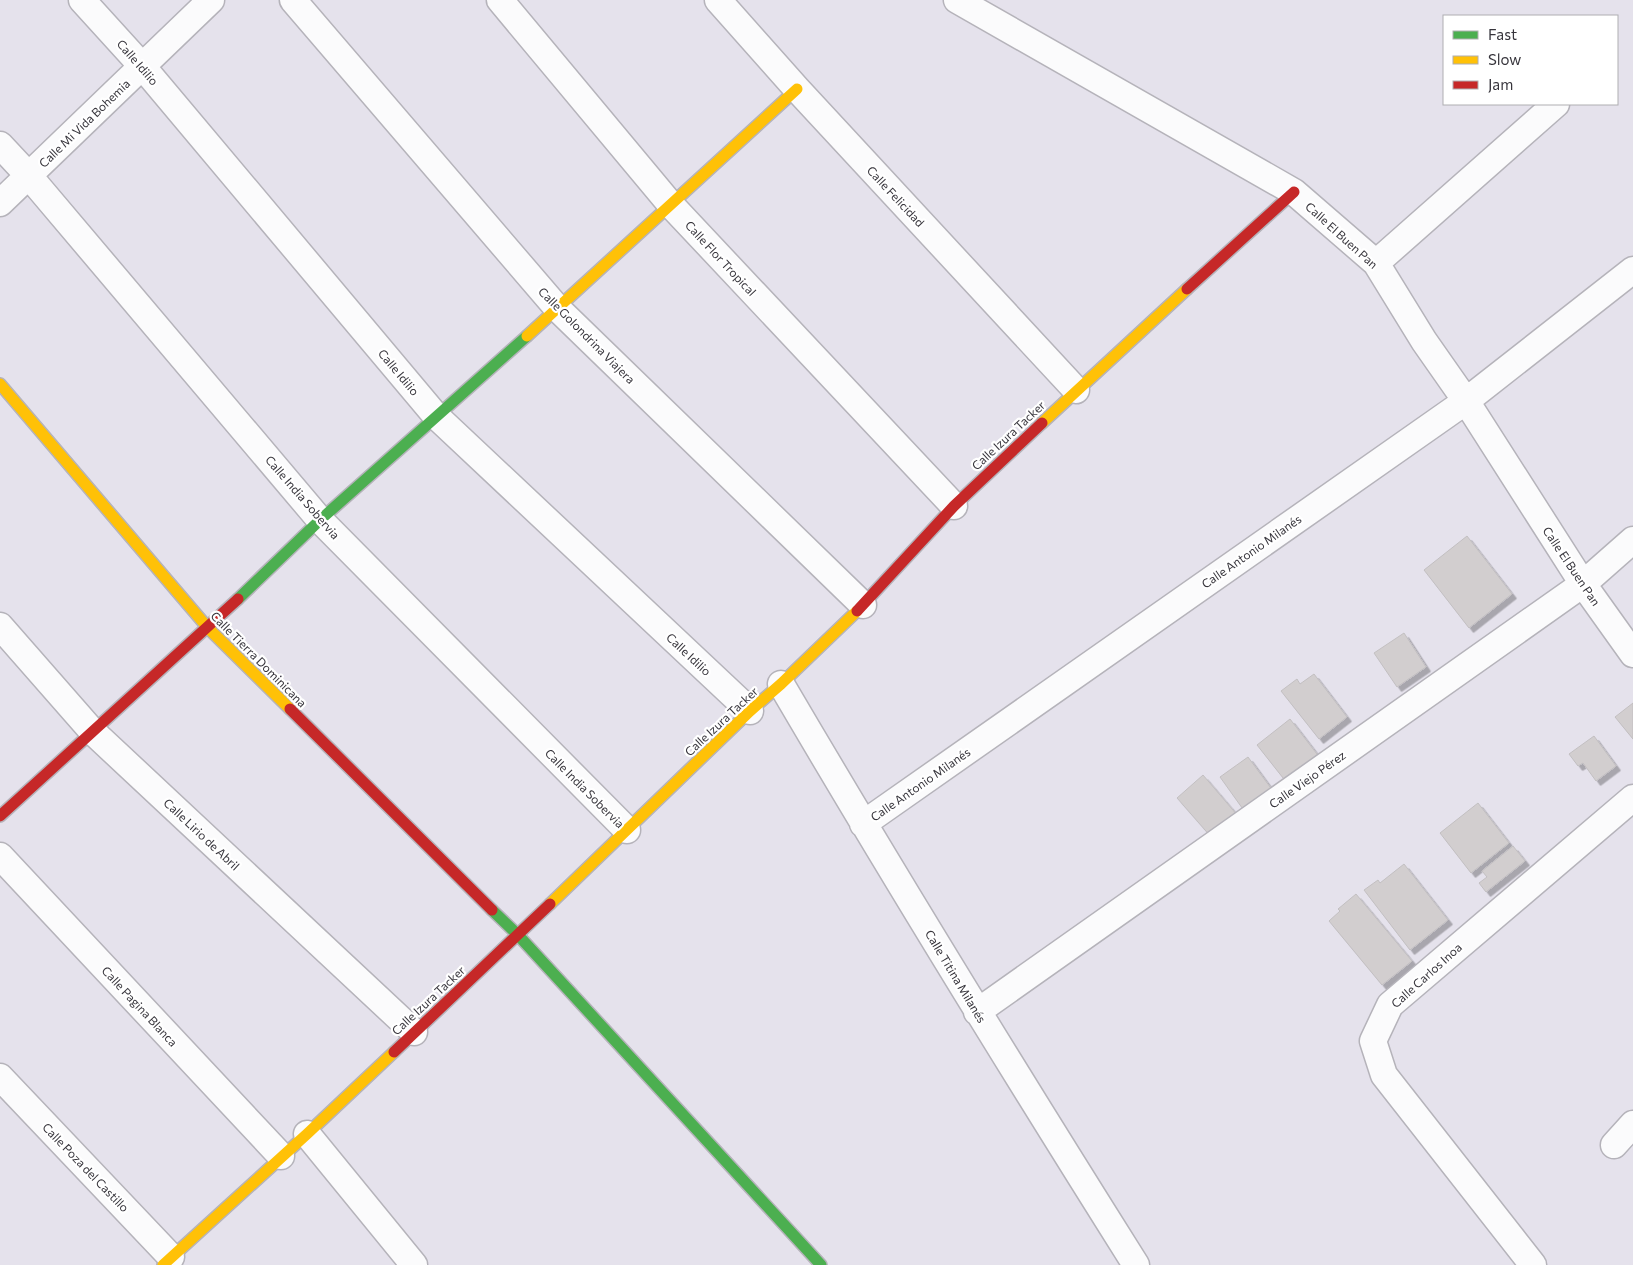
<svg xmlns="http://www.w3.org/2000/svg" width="1633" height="1265" font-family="Commissioner,sans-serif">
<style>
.building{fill:#d2cecf;stroke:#c2bfc1;filter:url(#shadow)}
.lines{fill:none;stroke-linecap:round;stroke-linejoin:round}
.street-casing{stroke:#b5b3ba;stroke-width:29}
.fast-casing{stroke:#b5b3ba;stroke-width:14}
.slow-casing{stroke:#b5b3ba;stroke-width:14}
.jam-casing{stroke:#b5b3ba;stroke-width:14}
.street{stroke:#fbfbfc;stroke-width:26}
.fast{stroke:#4caf50;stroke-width:11}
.slow{stroke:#ffc107;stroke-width:11}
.jam{stroke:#c62828;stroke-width:11}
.labels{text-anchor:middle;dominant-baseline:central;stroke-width:4.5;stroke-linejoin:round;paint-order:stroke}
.street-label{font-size:12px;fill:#37353c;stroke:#fff}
</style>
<defs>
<filter id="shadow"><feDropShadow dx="4.5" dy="4.5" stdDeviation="0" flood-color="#0004"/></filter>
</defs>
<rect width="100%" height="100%" fill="#e5e2ec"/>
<path class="building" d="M1467 536 1512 594 1469 628 1424 570Z
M1404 633 1426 667 1397 687 1374 653Z
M1314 674 1347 717 1319 739 1281 691 1297 679 1300 684Z
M1633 703V739L1615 717Z
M1290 719 1320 758 1287 783 1257 745Z
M1594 736 1616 766 1596 781 1583 763 1578 766 1569 754Z
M1248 757 1273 791 1245 812 1220 777Z
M1203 775 1238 816 1212 838 1177 798Z
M1478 803 1509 843 1471 873 1440 833Z
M1513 846 1525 861 1486 892 1479 883 1487 877 1482 871Z
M1404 864 1448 920 1410 950 1364 890 1378 880 1380 883Z
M1356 894 1412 961 1382 985 1329 921 1340 911 1338 909Z"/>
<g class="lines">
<g class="street-casing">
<path id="street" d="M82 0 142 66 436 416 750 711
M293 0 558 309 863 605
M500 0 671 205 954 506
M718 0 797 89 1076 390
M957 0 1294 192 1376 263 1424 341 1466 401 1583 584 1633 654
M0 145 29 176 320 520 627 830
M0 203 211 0
M1376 263 1556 104
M0 626 92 731 414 1032
M781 684C896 880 1015 1073 1136 1265
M863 824 1466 401 1633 270
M0 856 281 1156
M977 1012 1583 584 1633 540
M0 1077 171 1257
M307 1134 414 1265
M1614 1145 1633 1124
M1533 1265 1384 1075 1373 1041 1390 1005 1633 798"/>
</g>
<g class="fast-casing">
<path id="fast" d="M238 599 320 520 527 336
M492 910 518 935 821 1265"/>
</g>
<g class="slow-casing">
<path id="slow" d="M527 336 797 89
M0 384 208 628 290 709
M1042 423 1187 289
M550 904 750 711 781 684 857 611
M163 1265 307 1134 394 1052"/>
</g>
<g class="jam-casing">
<path id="jam" d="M1187 289 1294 192
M857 611 954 506 1042 423
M290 709 492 910
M0 816 238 599
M394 1052 550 904"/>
</g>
<use href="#street" class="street"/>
<use href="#fast" class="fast"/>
<use href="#slow" class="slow"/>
<use href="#jam" class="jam"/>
</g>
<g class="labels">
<g class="street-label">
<text transform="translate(138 62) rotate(49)">Calle Idilio</text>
<text transform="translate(84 123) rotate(-44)">Calle Mi Vida Bohemia</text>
<text transform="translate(896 196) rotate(47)">Calle Felicidad</text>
<text transform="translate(1342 235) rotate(42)">Calle El Buen Pan</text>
<text transform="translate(721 258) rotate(47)">Calle Flor Tropical</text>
<text transform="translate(587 335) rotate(45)">Calle Golondrina Viajera</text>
<text transform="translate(399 372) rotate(50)">Calle Idilio</text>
<text transform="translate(1008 435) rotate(-43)">Calle Izura Tacker</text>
<text transform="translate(303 497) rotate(49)">Calle India Sobervia</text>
<text transform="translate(1251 551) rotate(-35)">Calle Antonio Milanés</text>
<text transform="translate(1572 566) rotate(56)">Calle El Buen Pan</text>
<text transform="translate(689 654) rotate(43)">Calle Idilio</text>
<text transform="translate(259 659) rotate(45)">Calle Tierra Dominicana</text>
<text transform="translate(721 721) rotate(-43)">Calle Izura Tacker</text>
<text transform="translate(1307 779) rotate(-35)">Calle Viejo Pérez</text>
<text transform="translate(920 784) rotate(-35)">Calle Antonio Milanés</text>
<text transform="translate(585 788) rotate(45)">Calle India Sobervia</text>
<text transform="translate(202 834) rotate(43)">Calle Lirio de Abril</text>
<text transform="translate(1426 975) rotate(-42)">Calle Carlos Inoa</text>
<text transform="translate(956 976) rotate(59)">Calle Titina Milanés</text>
<text transform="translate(428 1000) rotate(-43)">Calle Izura Tacker</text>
<text transform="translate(140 1006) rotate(47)">Calle Pagina Blanca</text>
<text transform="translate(86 1167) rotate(46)">Calle Poza del Castillo</text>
</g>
</g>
<rect x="1443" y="15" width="175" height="90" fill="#ffffff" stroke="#afaeb1"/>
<rect x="1453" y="31" width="25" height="8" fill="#4caf50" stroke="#afaeb1"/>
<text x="1488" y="40" font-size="15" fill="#37353c">Fast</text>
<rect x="1453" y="56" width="25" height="8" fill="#ffc107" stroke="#afaeb1"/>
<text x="1488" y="65" font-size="15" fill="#37353c">Slow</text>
<rect x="1453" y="81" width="25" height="8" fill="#c62828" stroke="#afaeb1"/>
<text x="1488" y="90" font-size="15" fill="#37353c">Jam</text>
</svg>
